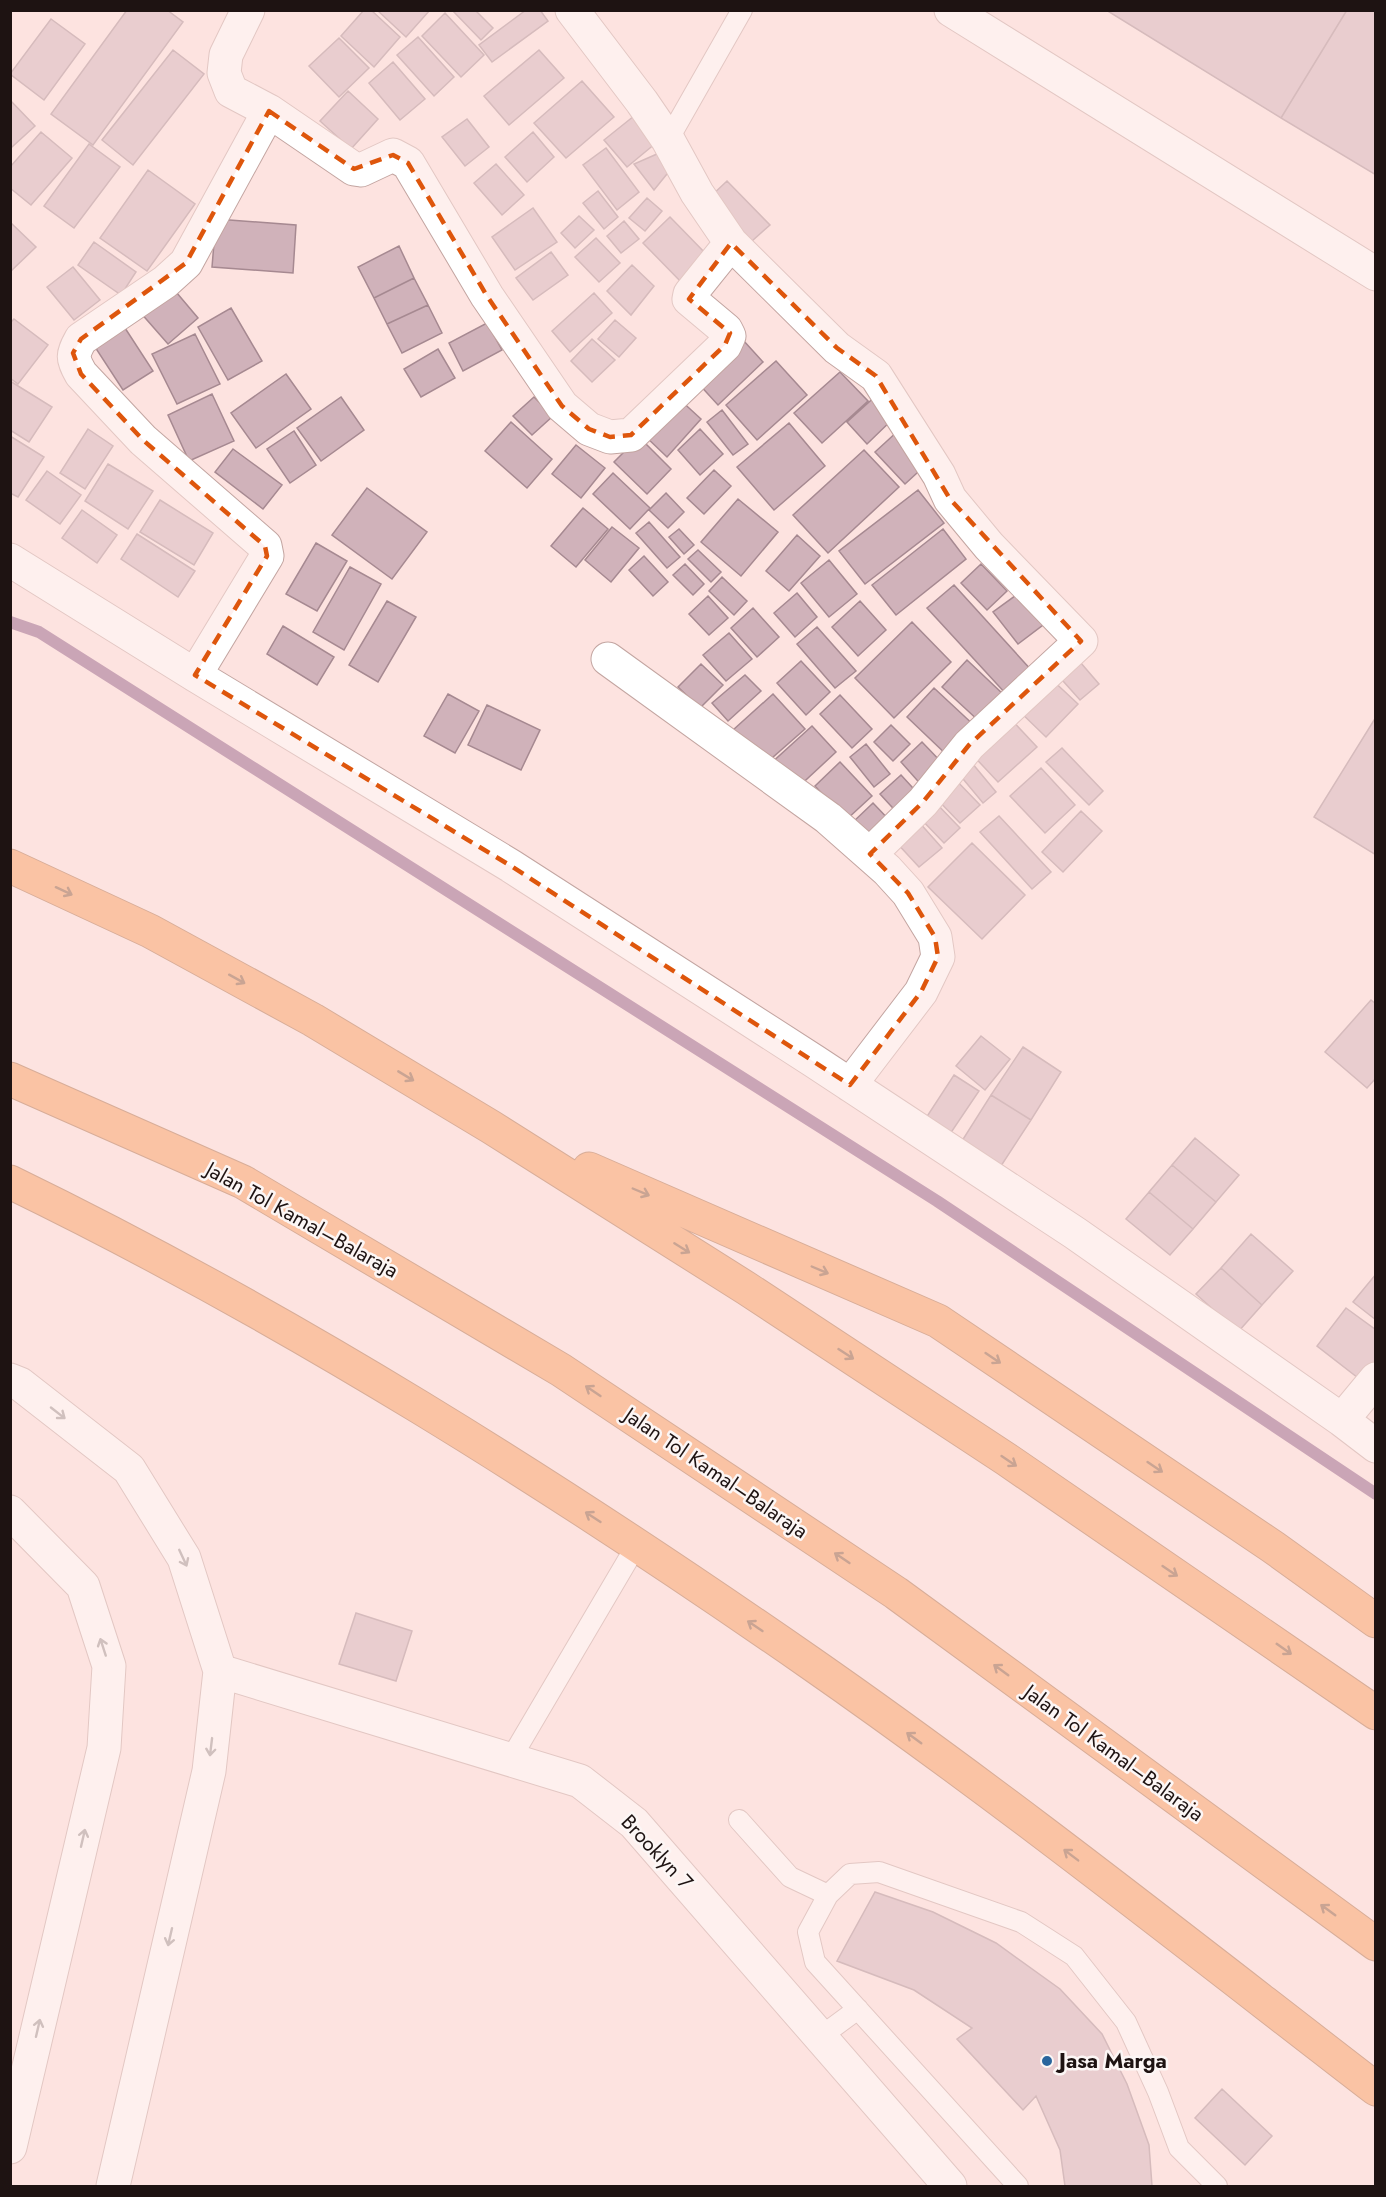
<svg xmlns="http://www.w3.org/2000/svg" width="1386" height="2197" font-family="Jost,sans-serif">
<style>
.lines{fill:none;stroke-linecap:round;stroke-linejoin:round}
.stream{stroke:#8d5983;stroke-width:12}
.building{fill:#d0b2ba;stroke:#a68991;stroke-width:1.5}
.lane-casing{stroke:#c3a5a1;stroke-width:22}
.street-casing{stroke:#c3a5a1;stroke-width:35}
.highway-casing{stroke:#aa6b42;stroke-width:35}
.lane{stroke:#fff;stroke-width:20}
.street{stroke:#fff;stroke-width:33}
.highway{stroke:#f69b5c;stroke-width:33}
.oneway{stroke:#8a5737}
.oneway2{stroke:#9a9594}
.marked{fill:none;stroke:#de560c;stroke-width:4.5;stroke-dasharray:12 8;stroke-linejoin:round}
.poi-dot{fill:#2a659d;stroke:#fcf6f5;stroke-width:2}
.labels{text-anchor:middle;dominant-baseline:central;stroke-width:5;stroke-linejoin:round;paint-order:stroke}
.street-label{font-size:21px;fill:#1e1312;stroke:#fcf6f5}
.poi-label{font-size:21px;font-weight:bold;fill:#1e1312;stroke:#fcf6f5;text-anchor:start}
</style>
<rect width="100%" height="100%" fill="#fde3e0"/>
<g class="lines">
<path class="stream" d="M10 622 39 632 937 1201 1376 1494"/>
</g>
<path class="building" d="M127 10H167L183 22 93 145 51 114Z
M364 10H371L400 37 374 67 341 36Z
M377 10H430L406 37Z
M452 10H475L493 28 481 40Z
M526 10H540L548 21 492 62 479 45Z
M1106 10H1347L1281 118Z
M1347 10H1376V175L1281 118Z
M445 13 484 55 461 77 422 36Z
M51 19 85 44 44 100 10 74Z
M418 37 454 77 434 96 397 55Z
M339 38 369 68 339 97 309 66Z
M173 50 204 74 133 165 102 140Z
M539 50 564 78 509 125 484 96Z
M393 62 425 99 400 120 369 83Z
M582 81 614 117 566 158 534 123Z
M348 91 378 119 351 149 320 121Z
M10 100 35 126 12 147 10 145Z
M634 116 656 143 627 167 604 140Z
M467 119 489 147 465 166 442 137Z
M41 132 72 158 31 205 10 188V167Z
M533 132 554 157 527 182 505 157Z
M89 144 120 167 74 228 44 206Z
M606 148 639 192 617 210 583 165Z
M657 154 671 169 654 190 634 164Z
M496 164 524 195 502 215 474 183Z
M148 170 195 204 147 271 100 238Z
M727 181 770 225 752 241 710 197Z
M598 191 618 217 604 229 583 203Z
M647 198 662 211 645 231 629 218Z
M533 208 557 242 515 270 492 237Z
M579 216 594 230 575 248 561 233Z
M670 217 711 259 684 285 643 243Z
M216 219 296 225 293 273 212 267Z
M624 221 639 239 621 253 607 236Z
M10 222 36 247 10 272Z
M596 238 620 263 599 282 575 257Z
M94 242 136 272 121 295 78 265Z
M399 246 414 278 374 298 358 267Z
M551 252 568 275 533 300 516 278Z
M632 265 654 286 631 315 607 291Z
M73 267 100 300 74 320 47 287Z
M414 278 428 305 387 324 374 298Z
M171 286 198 318 168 344 140 312Z
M594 293 612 313 570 352 552 331Z
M428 305 442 333 402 353 387 324Z
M231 308 262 361 228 380 198 327Z
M14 319 48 345 18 384 10 378V323Z
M615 320 636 338 619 357 598 339Z
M487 323 502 350 463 371 449 343Z
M125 328 153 371 123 390 95 347Z
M195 334 220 384 177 404 152 354Z
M592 339 615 360 592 382 571 361Z
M743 340 763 362 718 405 697 382Z
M438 349 455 378 421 397 404 369Z
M776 361 807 395 757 440 726 405Z
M840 372 868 401 822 443 794 413Z
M286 374 311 409 256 448 231 413Z
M10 381 52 407 29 442 10 430Z
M879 393 898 414 867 444 847 422Z
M212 394 234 441 189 461 168 415Z
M341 397 364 430 321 461 297 428Z
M534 397 553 416 532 435 513 416Z
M677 397 701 419 667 457 643 434Z
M722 410 748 444 733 455 707 422Z
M511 422 552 459 527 488 485 451Z
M789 423 825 466 774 510 737 467Z
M88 429 113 446 85 489 60 473Z
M700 429 723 454 700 475 678 450Z
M899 430 929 462 905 484 875 452Z
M294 431 316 465 290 483 267 449Z
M10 436 44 457 18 497 10 493Z
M639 437 671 469 647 494 614 462Z
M576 445 605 468 581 498 552 474Z
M233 449 282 485 263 509 215 472Z
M864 450 899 487 828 553 793 515Z
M108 464 153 491 128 529 85 501Z
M714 470 731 486 704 514 687 498Z
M47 471 81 495 60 524 26 500Z
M613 473 650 508 630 529 593 494Z
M367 488 427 532 392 579 332 535Z
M918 490 944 523 865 584 839 551Z
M666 493 684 512 668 528 649 510Z
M738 499 778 532 741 576 701 542Z
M160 500 213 533 194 565 140 532Z
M583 508 608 529 576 567 551 546Z
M82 510 117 535 97 563 62 538Z
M649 522 680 557 667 568 636 533Z
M612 527 639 548 611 582 585 560Z
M679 529 694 545 684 554 669 537Z
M943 529 966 559 896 615 872 585Z
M137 534 195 571 178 597 121 559Z
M797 535 820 556 789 591 766 571Z
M316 543 347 561 317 611 286 594Z
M698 550 721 572 711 582 688 559Z
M644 556 668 582 653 596 629 570Z
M829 560 857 594 829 617 801 583Z
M685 564 704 584 693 595 673 575Z
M981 564 1007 591 987 610 961 583Z
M350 567 381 584 344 650 313 632Z
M722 577 747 601 734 615 709 591Z
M954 585 1033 672 1007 695 927 608Z
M797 593 817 617 795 637 774 613Z
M1019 593 1043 625 1018 644 993 612Z
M708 596 728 618 709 635 689 614Z
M387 601 416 617 378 682 349 665Z
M860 601 886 630 858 656 832 627Z
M753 608 779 637 757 657 731 628Z
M912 622 951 662 894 718 855 678Z
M283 626 334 657 317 685 267 654Z
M817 627 856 671 835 688 797 644Z
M729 633 752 659 726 681 703 655Z
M1074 655 1099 684 1080 700 1055 672Z
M967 660 1005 696 980 722 942 687Z
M801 661 830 692 806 715 777 683Z
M701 664 723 685 700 708 678 687Z
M745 675 761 691 728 721 712 703Z
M1048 676 1078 704 1046 737 1017 709Z
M934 688 978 729 950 758 907 717Z
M448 694 479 711 455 753 424 736Z
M773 694 805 729 764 765 733 730Z
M840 695 872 729 852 748 820 714Z
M487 705 540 730 521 770 468 745Z
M1006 714 1037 747 998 782 967 749Z
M1376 717V855L1314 817Z
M891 725 910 744 893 761 874 742Z
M812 726 836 752 793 792 769 765Z
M922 742 946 767 924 788 901 762Z
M866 744 890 774 874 787 850 757Z
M1062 748 1103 791 1089 805 1046 762Z
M967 757 996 792 983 803 954 768Z
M840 762 872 796 846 820 815 786Z
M1041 768 1075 805 1045 833 1010 796Z
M901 775 923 799 902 818 880 794Z
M953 777 980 805 960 823 933 795Z
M935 802 960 828 944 843 919 817Z
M873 803 892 823 868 843 852 823Z
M1081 811 1102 831 1063 872 1042 852Z
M999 816 1051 872 1032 889 980 832Z
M918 821 942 848 919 867 895 841Z
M972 843 1025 895 982 939 928 887Z
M1371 1000 1376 1004V1078L1367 1088 1325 1052Z
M981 1036 1010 1059 985 1090 956 1066Z
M1023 1047 1061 1072 1031 1120 991 1095Z
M954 1075 979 1091 948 1137 924 1121Z
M991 1095 1031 1120 999 1169 960 1144Z
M1195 1138 1239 1175 1216 1202 1172 1165Z
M1172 1165 1216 1202 1193 1229 1149 1192Z
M1149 1192 1193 1229 1170 1255 1126 1219Z
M1251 1234 1293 1271 1262 1305 1221 1268Z
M1221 1268 1262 1305 1238 1332 1196 1294Z
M1376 1274V1320L1353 1302Z
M1346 1308 1376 1330V1363L1362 1381 1317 1346Z
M356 1613 412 1631 396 1681 339 1664Z
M875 1892 933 1912 996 1943 1060 1989 1102 2034 1127 2084 1149 2145 1152 2186H1065L1060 2150 1036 2096 1023 2110 957 2039 972 2028 914 1990 837 1961Z
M1222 2089 1272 2136 1245 2165 1195 2118Z"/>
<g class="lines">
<g class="lane-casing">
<path id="lane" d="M668 140 742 10
M510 1760 636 1546
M739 1820 790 1877 828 1895
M820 2037 858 2009
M1018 2186 815 1962 808 1932 828 1895 850 1874 879 1872 1021 1922 1074 1956 1126 2022 1158 2092 1179 2148 1217 2186"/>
</g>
<g class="street-casing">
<path id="street" d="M248 10 226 55 224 73 231 91 269 111 354 169 361 170 393 155 408 163 487 296 562 406 589 429 610 437 631 435 725 345 729 336 726 330 689 299 690 294 731 243
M572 10 642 102 668 140 697 193 731 243 837 348 876 376 939 475 950 499 989 546 1081 641 969 745 923 802 870 854
M951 10 1376 274
M10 560 195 675 511 866 814 1061 1075 1233 1342 1420 1376 1446
M608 659 828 818 887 870 908 893 935 937 938 957 921 992 850 1085
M195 675 267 556 265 546 143 440 81 374C72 358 72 355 81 339L165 282 186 263 269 111
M10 1380 20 1384 129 1469 184 1558 220 1671 209 1771 113 2186
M1342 1420 1376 1379
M10 1512 83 1586 109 1666 104 1748 10 2147
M220 1671 580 1781 634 1823 950 2186"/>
</g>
<g class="highway-casing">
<path id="highway" d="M10 866 150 931 313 1020 491 1127 746 1288 1006 1459 1376 1713
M10 1079 243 1182 561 1370 896 1593 1376 1944
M589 1169 938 1321 1273 1547 1376 1621
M10 1182C290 1318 554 1485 809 1662 1003 1797 1189 1945 1376 2089"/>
</g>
<use href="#lane" class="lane"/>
<use href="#street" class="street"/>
<use href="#highway" class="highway"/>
</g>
<defs><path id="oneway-shaft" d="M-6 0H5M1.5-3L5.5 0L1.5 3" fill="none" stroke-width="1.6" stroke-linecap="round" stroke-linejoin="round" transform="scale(1.5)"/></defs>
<g class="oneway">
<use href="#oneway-shaft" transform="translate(64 891) rotate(25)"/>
<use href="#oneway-shaft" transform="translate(237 979) rotate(29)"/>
<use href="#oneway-shaft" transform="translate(406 1076) rotate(31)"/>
<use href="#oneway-shaft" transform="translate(641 1192) rotate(23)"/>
<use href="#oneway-shaft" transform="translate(682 1248) rotate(32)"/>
<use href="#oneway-shaft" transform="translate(820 1270) rotate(23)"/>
<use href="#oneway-shaft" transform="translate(846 1354) rotate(33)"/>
<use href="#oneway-shaft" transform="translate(993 1358) rotate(34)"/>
<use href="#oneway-shaft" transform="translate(593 1391) rotate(-146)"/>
<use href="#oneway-shaft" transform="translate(1009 1461) rotate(34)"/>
<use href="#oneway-shaft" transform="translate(1155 1467) rotate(34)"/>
<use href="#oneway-shaft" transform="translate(593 1517) rotate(-147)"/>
<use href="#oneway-shaft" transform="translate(842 1558) rotate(-146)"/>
<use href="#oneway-shaft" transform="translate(1170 1571) rotate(34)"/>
<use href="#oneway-shaft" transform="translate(755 1626) rotate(-146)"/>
<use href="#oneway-shaft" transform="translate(1284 1649) rotate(35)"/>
<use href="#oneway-shaft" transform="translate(1001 1670) rotate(-144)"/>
<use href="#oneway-shaft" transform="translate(914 1738) rotate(-144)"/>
<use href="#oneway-shaft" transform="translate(1071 1855) rotate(-143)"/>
<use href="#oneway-shaft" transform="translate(1328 1910) rotate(-144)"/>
</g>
<g class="oneway2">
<use href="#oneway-shaft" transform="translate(58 1413) rotate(38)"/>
<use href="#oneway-shaft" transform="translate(183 1558) rotate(65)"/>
<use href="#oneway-shaft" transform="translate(103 1647) rotate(-108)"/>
<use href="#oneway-shaft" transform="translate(211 1747) rotate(97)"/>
<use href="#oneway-shaft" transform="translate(83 1838) rotate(-77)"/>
<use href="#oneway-shaft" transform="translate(170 1937) rotate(103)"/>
<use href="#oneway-shaft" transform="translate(38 2028) rotate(-77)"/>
</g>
<path d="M0 0H1386V2197H0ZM269 111 354 169 393 155 408 163 487 296 562 406 589 429 610 437 631 435 725 345 730 333 689 299 731 243 837 348 876 376 950 499 1081 641 969 745 923 802 870 854 908 893 935 937 938 957 921 992 850 1085 511 866 195 675 267 556 265 546 143 440 81 374 73 353 81 339 186 263Z" fill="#fde3e0" fill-opacity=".55" fill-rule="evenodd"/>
<path class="marked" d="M269 111 354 169 393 155 408 163 487 296 562 406 589 429 610 437 631 435 725 345 730 333 689 299 731 243 837 348 876 376 950 499 1081 641 969 745 923 802 870 854 908 893 935 937 938 957 921 992 850 1085 511 866 195 675 267 556 265 546 143 440 81 374 73 353 81 339 186 263Z"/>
<circle class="poi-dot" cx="1047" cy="2061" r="6"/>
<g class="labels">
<g class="street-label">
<text transform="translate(302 1220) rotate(29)">Jalan Tol Kamal–Balaraja</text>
<text transform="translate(716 1473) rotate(34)">Jalan Tol Kamal–Balaraja</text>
<text transform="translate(1114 1753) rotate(36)">Jalan Tol Kamal–Balaraja</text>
<text transform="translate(657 1852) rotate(47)">Brooklyn 7</text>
</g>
<g class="poi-label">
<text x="1059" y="2061">Jasa Marga</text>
</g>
</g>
<rect width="1386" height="2197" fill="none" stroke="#1e1312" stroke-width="24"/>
</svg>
